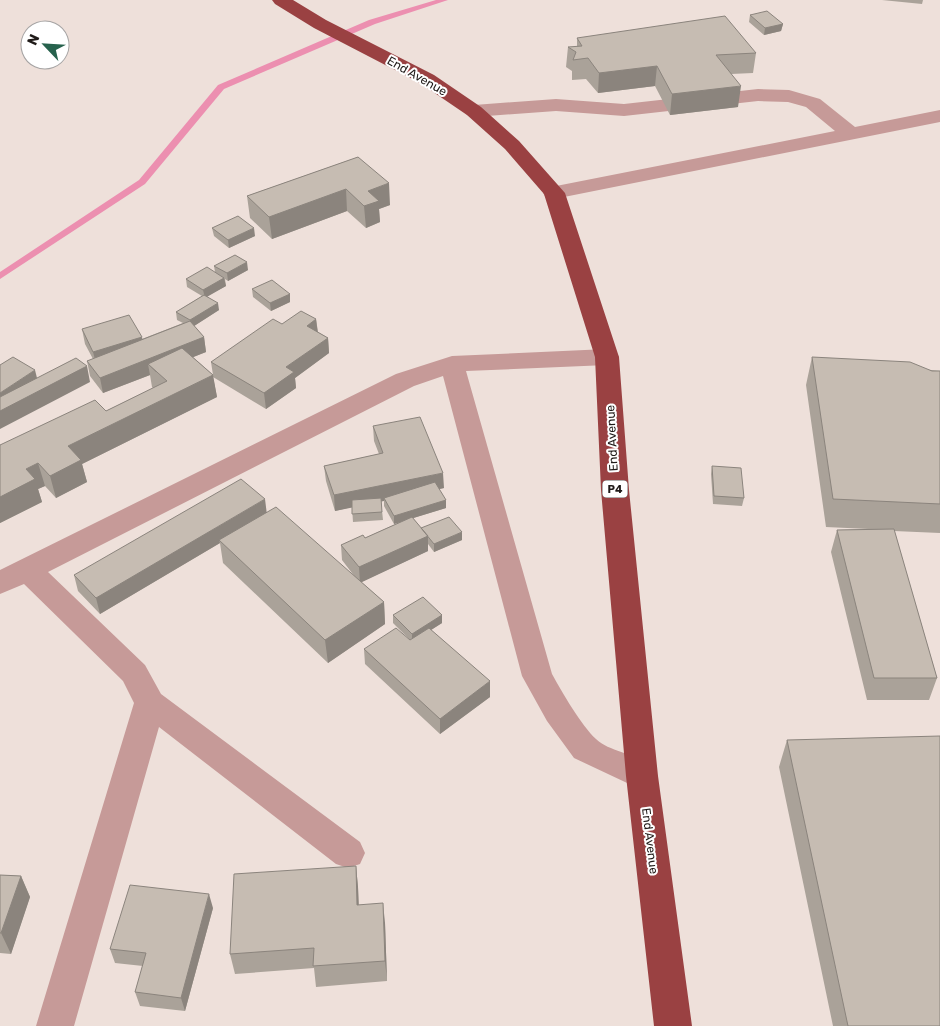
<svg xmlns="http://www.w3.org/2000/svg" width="940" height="1026" font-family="Rubik,sans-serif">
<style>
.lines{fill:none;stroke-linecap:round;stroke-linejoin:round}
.stream{fill:#ec8fb0;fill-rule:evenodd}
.minor{fill:#c69a98;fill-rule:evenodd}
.highway{fill:#9a4142;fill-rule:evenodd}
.wall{fill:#aaa299}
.shaded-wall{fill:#8b847d}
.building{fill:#c6bcb2;stroke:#8b847d}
.labels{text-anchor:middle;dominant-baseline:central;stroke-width:4;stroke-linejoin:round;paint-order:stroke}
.shield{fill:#fff;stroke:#625f5d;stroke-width:1}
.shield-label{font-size:11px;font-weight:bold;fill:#1f1a18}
.street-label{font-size:12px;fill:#1f1a18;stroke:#fff}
</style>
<rect width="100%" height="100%" fill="#eee0da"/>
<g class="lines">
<path class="stream" d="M436 0H448L375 24 224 89 145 184 0 279V272L139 180 218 85 369 20Z"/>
<path class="minor" d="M758 89 789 90 820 99 855 127 940 110V122L554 199 546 198 543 193 546 188 835 131 806 107 788 102 758 101 624 116 556 111 474 117 467 115 464 111 467 107 474 105 556 99 624 104Z
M607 349 616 352 619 357 616 362 607 365 466 371 552 674C562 692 581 725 596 739 613 755 647 753 658 776L654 786 642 790 574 758 547 721 522 676 443 376 414 386 48 572 145 665 161 694 360 842 365 853 360 864 348 868 336 864 159 727 74 1026H36L134 703 123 681 24 584 0 594V570L396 374 452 356Z"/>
<path class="highway" d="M272 0H293L326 20 434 75 481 107 519 141 565 193 619 357 629 490 658 776 692 1026H654L626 776 601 490 595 357 544 194 505 149 467 115 420 83 314 28 275 4Z"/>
</g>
<path class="wall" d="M882 0H923L922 4Z
M750 15 783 24 781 31 764 35 749 22Z
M577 38 756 53 753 73 731 74 738 107 670 115 655 86 598 93 586 79 572 80V71L566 67 568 47H577Z
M358 157 390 205 379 209 380 222 366 228 347 211 272 239 250 218 247 196Z
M212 228 255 236 229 248 214 236Z
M214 266 248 270 228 281 225 279 226 286 207 296 219 310 194 326 204 337 206 352 193 357 213 375 211 362 282 324 316 319 318 332 328 338 329 353 295 378 296 388 266 409 213 377 217 397 82 464 87 482 56 498 45 486 38 489 42 502 0 523V445L106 411 153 388 152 387 150 375 103 393 90 376 87 361 93 359 85 344 82 329 142 339 183 323 177 320 176 312 202 296 187 287 186 279 215 272Z
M252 289 290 294V302L271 311 253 297Z
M812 357 940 371V533L894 531 937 678 929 700H867L831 552 837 530 868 529 826 527 806 385Z
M373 426 444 488 439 489 446 508 413 518 421 528 462 540 434 552 428 544V551L361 582 384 602 385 624 328 663 223 563 220 543 100 614 78 591 74 575 267 512 355 577 342 560 341 545 365 538 398 523 394 524 384 506V501H381L383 520 353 522 352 507 335 511 326 481 324 466 379 454 374 441Z
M712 466 744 498 742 506 713 504 711 474Z
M393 615H442V623L431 630 490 697 440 734 365 664 364 649 410 640 393 623Z
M787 740 940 1026H833L779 767Z
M356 866 358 887 359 905 385 923 387 981 316 987 314 968 235 974 230 954Z
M0 875 21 876 30 897 11 954 0 953Z
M213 908 185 1011 140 1006 135 992 143 966 115 963 110 949Z"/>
<path class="shaded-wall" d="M783 24 781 31 764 35 765 28Z
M657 66 655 86 598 93 599 73Z
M741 86 738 107 670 115 672 94Z
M389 183 390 205 379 209 380 222 366 228 364 206 368 191Z
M346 189 347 211 272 239 269 217Z
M254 228 255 236 229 248 228 240Z
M247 262 248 270 228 281 227 273Z
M224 278 226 286 205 298 203 290Z
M290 294V302L271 311 270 303Z
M218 303 219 310 191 328 190 320Z
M316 319 318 335 307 326Z
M142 337 145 353 97 367 93 352Z
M204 337 206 352 156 372 148 364 150 375 103 393 100 378Z
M328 338 329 353 295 378 296 388 266 409 264 393 286 367Z
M87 366 90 382 0 429V393L35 370 39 386Z
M213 375 217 397 82 464 87 482 56 498 50 476 68 446Z
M38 463 45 486 38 489 42 502 0 523V497L26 469Z
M443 473 444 488 385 501 384 498V501L335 511 334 495Z
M265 499 267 515 219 540 220 543 100 614 96 598Z
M446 500V508L394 524V516Z
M462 532V540L434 552V544Z
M428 536V551L360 583 359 567Z
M384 602 385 624 328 663 325 640Z
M442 615V623L412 642V634Z
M490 681V697L440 734V719Z
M356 866 358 887 359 926 357 905Z
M21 876 30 897 11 954 1 933Z
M209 894 213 908 185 1011 181 998Z
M383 903 385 923 387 981 385 961Z"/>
<path class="building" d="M767 11 783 24 765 28 750 15Z
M725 16 756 53 716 55 741 86 672 94 657 66 599 73 588 58 573 60 576 52 568 47 582 46 577 38Z
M358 157 389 183 368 191 379 201 364 206 346 189 269 217 247 196Z
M238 216 254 228 228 240 212 228Z
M235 255 247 262 227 273 214 266Z
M207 267 224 278 203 290 186 279Z
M272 280 290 294 270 303 252 289Z
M204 295 218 303 190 320 176 312Z
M301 311 316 319 307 326 328 338 286 367 294 372 264 393 211 362 273 319 282 324Z
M129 315 142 337 93 352 82 329Z
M190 321 204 337 100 378 87 361Z
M182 348 213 375 68 446 81 460 50 476 38 463 26 469 35 479 0 497V445L95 400 106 411 167 381 148 364Z
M13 357 35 370 0 393V365Z
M812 357 910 362 932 371H940V504L833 499Z
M76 358 87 366 0 411V397Z
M420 417 443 473 334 495 324 466 383 453 373 426Z
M712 466 741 468 744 498 714 496Z
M241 479 265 499 96 598 74 575Z
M435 482 446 500 394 516 384 498Z
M381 498 382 512 352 514V500Z
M276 507 384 602 325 640 219 540Z
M412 517 428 536 359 567 341 545 363 535 365 538Z
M449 517 462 532 434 544 421 528Z
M894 529 937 678H874L837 530Z
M423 597 442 615 412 634 393 615Z
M396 628 410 640 429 628 490 681 440 719 364 649Z
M940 736V1026H848L787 740Z
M356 866 357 905 383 903 385 961 313 966 314 948 230 954 234 874Z
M0 875 21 876 1 933H0Z
M130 885 209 894 181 998 135 992 146 953 110 949Z"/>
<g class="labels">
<rect class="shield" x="602.5" y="480.5" width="25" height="17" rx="4"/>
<g class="shield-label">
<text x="615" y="489">P4</text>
</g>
<g class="street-label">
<text transform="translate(417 76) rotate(30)">End Avenue</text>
<text transform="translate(612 438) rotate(-93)">End Avenue</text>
<text transform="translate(650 841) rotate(83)">End Avenue</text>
</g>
</g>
<g transform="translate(45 45) rotate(295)"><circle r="24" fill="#ffffff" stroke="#a5a3a3"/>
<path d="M0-4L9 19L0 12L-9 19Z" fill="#27624d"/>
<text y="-8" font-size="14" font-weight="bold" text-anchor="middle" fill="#1f1a18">N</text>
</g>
</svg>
